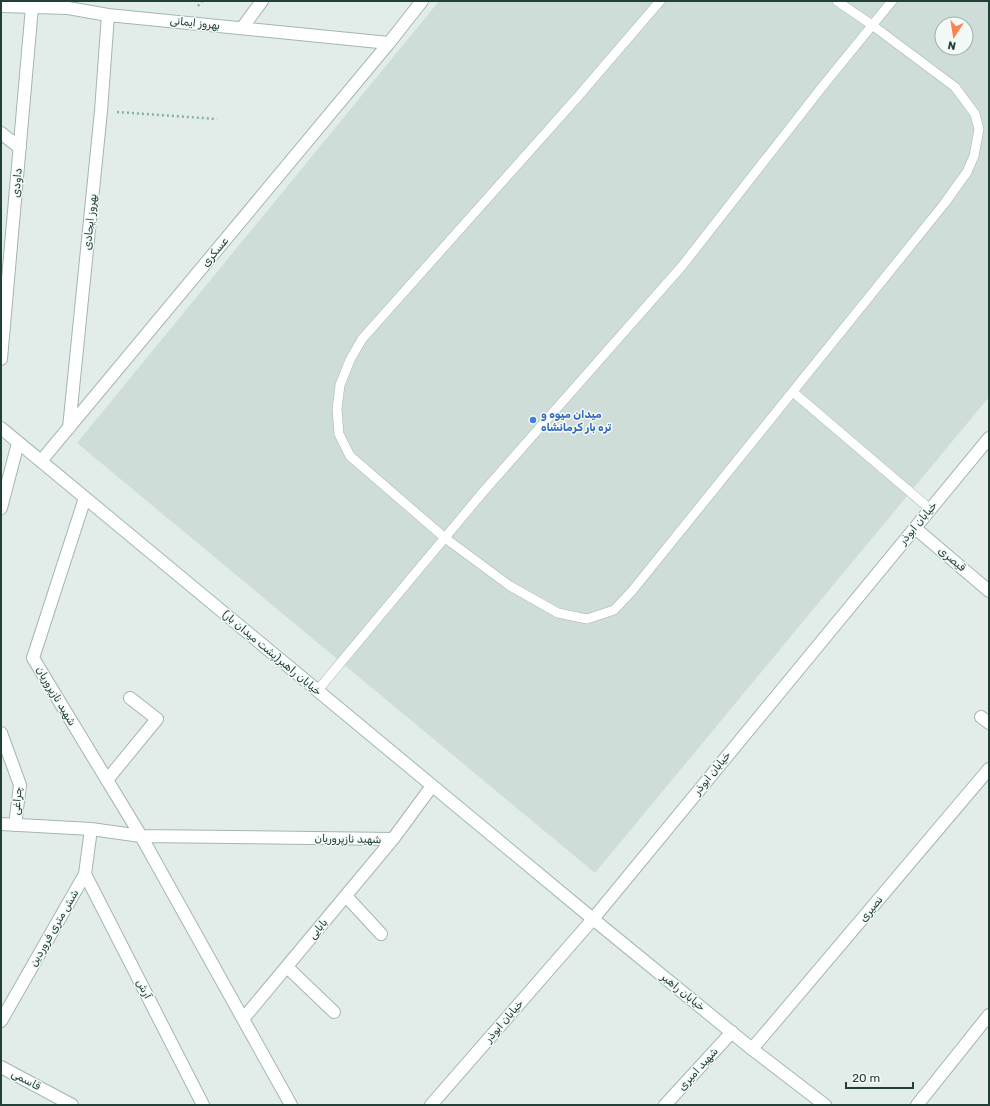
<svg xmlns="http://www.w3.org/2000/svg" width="990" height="1106" font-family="Rubik,Cairo,sans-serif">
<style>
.built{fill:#cfddd8;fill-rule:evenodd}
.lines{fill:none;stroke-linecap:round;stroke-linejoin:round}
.service-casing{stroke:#a4b6b1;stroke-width:10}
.minor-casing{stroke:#a4b6b1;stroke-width:14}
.tertiary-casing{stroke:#a4b6b1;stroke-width:14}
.secondary-casing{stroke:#9fbab2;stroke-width:14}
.path{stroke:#7fb4a6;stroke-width:2.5;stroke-dasharray:2 3;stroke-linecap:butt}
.service{stroke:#fff;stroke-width:9}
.minor{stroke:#fff;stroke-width:12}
.tertiary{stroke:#fff;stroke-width:12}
.secondary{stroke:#fff;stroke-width:12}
.shop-dot{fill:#3f7fe0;stroke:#f3f9f6;stroke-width:1.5}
.labels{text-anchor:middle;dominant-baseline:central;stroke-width:3;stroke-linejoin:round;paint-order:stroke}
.street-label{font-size:11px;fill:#204039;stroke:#f3f9f6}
.shop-label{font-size:11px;font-weight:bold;fill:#366cbe;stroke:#f3f9f6;text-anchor:start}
</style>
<rect width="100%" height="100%" fill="#e2ede9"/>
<path class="built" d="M439 1H989V397L595 873 77 443ZM942 24H966V48H942Z"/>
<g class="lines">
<g class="service-casing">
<path id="service" d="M660 1 575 100 362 339 350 360 340 385 337 409 339 434 350 456 445 538 510 586 558 613 587 619 614 610 632 591 944 204 967 172 974 156 979 129 975 114 955 87 872 25 837 1
M793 392 930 509
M317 691 483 492 682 266 822 87 892 1"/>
</g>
<g class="minor-casing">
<path id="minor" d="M1 6 68 8 108 15 389 43
M242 28 262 1
M1 133 20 148
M1 359 32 7
M69 428 101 111 108 15
M41 461 389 43 422 1
M85 498 33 658 141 836 291 1105
M1 508 18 443
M915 528 989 591
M981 717 989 723
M1 733 20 785 15 825
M107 780 157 719 130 698
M1 824 91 829 141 836 393 839 432 786
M85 874 203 1105
M346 896 381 934
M287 967 334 1012
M243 1019 393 839
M1 1021 85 874 91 829
M752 1049 989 769
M1 1067 72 1105
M665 1105 732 1032
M917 1105 989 1015"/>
</g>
<g class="tertiary-casing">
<path id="tertiary" d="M431 1105 593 919 989 438"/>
</g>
<g class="secondary-casing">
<path id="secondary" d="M1 428 593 919 752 1049 825 1105"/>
</g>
<path class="path" d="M198 6 202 1
M117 112 217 119"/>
<use href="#service" class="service"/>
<use href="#minor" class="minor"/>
<use href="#tertiary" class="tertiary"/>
<use href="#secondary" class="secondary"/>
</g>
<circle class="shop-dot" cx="533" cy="420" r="4"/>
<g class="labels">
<g class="street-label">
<text transform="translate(195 23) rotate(6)">بهروز ایمانی</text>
<text transform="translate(17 183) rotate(-85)">داودی</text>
<text transform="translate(90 222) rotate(-84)">بهروز ایجادی</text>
<text transform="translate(215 252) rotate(-50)">عسکری</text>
<text transform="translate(918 523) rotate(-50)">خیابان ابوذر</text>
<text transform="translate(952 559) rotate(40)">قیصری</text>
<text transform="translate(272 653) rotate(40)">خیابان راهبر(پشت میدان بار)</text>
<text transform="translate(56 696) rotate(59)">شهید نازپروریان</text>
<text transform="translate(712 773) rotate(-51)">خیابان ابوذر</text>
<text transform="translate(17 801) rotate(-85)">چراغی</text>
<text transform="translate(348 839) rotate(1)">شهید نازپروریان</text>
<text transform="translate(871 909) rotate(-50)">نصیری</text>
<text transform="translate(54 928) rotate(-60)">شش متری فروردین</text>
<text transform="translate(318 929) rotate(-50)">بابایی</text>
<text transform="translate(144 989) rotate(63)">آرش</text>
<text transform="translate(683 992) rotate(39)">خیابان راهبر</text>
<text transform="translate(504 1021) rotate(-49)">خیابان ابوذر</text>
<text transform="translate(698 1069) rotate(-48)">شهید امیری</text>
<text transform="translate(26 1080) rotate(28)">قاسمی</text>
</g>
<g class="shop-label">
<text x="541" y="414">میدان میوه و<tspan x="541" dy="13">تره بار کرمانشاه</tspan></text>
</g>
</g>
<rect width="990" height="1106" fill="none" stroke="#204039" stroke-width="4"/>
<g transform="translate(954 36) rotate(192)"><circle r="19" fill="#f3f9f6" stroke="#9fafaa"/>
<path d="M0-3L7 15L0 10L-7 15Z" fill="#ff824e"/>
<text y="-6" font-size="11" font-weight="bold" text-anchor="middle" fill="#204039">N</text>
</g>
<path d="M846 1082v6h67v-6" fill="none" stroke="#204039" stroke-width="2"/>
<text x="852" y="1082" font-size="12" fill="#204039" stroke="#f3f9f6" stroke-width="3" paint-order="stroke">20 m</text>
</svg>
